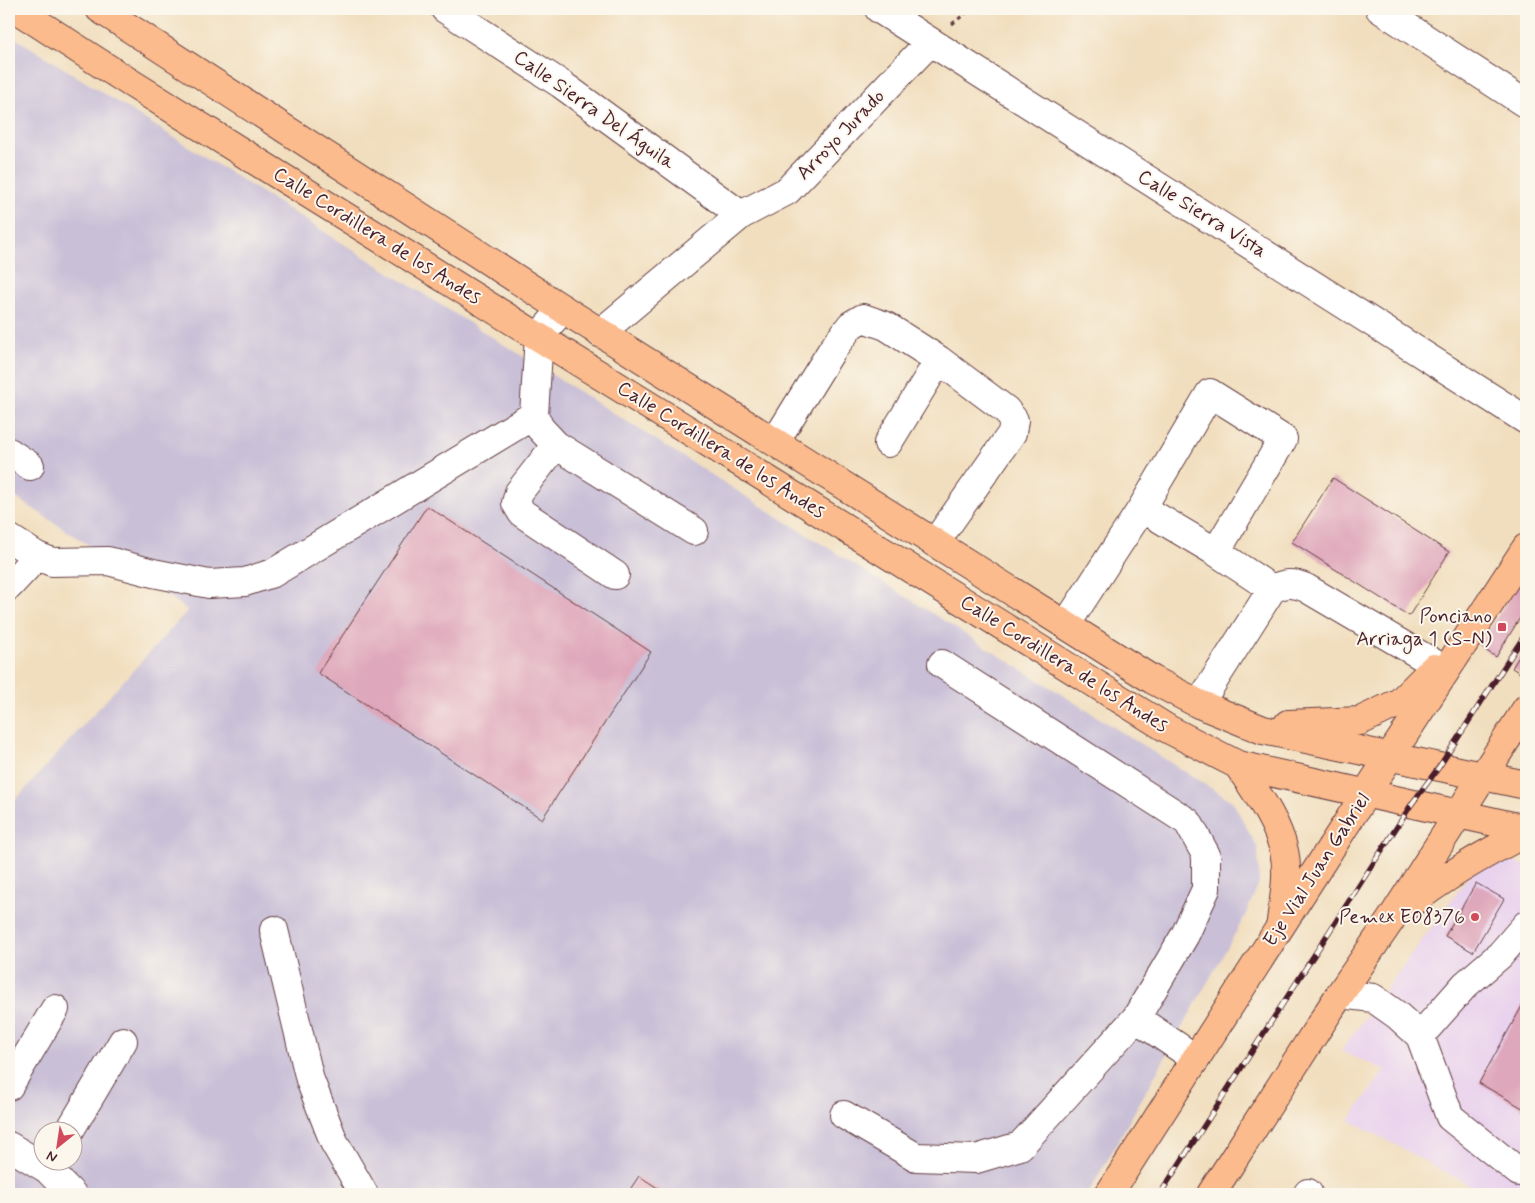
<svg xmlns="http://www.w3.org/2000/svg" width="1535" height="1203" font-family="Mynerve,sans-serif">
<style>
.built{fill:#e9d2ed}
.industrial{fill:#c9bfd7;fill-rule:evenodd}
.building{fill:#dfa7bb}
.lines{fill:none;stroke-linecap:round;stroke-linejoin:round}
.minor-casing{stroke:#633c41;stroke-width:30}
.major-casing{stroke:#633c41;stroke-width:30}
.path{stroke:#633c41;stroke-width:3;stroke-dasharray:4 4;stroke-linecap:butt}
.minor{stroke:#fff;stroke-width:28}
.major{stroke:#fbbb8d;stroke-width:28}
.rail-casing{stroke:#4a1f2b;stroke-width:5.5}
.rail{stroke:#fbf7ec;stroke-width:4;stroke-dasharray:11;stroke-linecap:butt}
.poi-dot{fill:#d1495b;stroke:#fbf7ec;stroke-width:2}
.labels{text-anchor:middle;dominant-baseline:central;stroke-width:4;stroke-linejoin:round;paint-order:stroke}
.street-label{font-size:20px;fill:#4a1f2b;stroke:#fbf7ec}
.poi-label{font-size:20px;fill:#4a1f2b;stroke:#fbf7ec;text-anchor:end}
</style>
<rect width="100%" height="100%" fill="#fbf7ec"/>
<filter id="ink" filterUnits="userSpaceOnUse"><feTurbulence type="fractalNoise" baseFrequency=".02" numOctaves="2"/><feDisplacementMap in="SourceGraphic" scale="10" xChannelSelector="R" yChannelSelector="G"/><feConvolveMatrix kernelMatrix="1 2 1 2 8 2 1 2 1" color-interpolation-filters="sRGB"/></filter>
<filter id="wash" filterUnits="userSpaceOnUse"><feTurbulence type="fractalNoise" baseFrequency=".0096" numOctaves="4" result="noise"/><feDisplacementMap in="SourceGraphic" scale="20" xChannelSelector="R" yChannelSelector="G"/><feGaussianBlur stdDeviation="1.12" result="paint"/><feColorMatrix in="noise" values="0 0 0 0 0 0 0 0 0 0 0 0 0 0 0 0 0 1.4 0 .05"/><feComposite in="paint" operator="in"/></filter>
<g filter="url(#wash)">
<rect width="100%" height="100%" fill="#f1debe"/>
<path class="built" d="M1508 860 1526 866V1194H1486L1349 1120 1385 1070 1341 1051 1472 872Z"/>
<path class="industrial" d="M9 34 1233 802 1258 849 1259 883 1245 916 1088 1194H9V807L188 610 9 493ZM42 1130H72V1160H42Z"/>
<g id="blocks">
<path class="building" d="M1333 478 1449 552 1409 616 1292 542Z
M427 506 651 652 542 819 318 673Z
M1526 570V608L1496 657 1479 646Z
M1526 645V677L1512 668Z
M1476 883 1504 899 1473 952 1445 936Z
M1526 999V1110L1479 1083Z
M639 1176 667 1194H627Z"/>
</g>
</g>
<g filter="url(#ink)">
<use href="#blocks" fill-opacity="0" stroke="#633c41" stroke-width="1"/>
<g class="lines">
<g class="minor-casing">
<path id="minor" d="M445 9 561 84 741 215
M879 9 1526 420
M1380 9 1526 104
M563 309 539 336 534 415 540 428 556 445 694 531
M600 333 741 215 787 191 930 42
M775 442 832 350 851 325 863 318 886 326 939 360 1006 410 1014 420 1012 433 935 543
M888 443 939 360
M556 445 519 492 516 503 522 513 615 575
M9 452 30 466
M1142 508 1216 552 1272 589
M9 538 37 556 52 562 108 561 153 573 209 584 245 582 273 573 534 415
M9 586 37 556
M1066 625 1142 508 1210 393 1283 439 1216 552
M1199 704 1272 589C1285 583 1293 582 1306 588L1437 665
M274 930 310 1080 334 1142 364 1194
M1340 994 1373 998 1397 1015 1420 1036 1465 985 1500 955 1526 925
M1136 1018 1196 1059
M1420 1036 1450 1117 1519 1172H1526
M9 1086 55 1009
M844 1115 916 1157 976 1159 1020 1146 1136 1018 1185 935 1206 889V855L1188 822 942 664
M70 1130 123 1041
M9 1146 47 1169 72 1194
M1308 1194V1193"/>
</g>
<g class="major-casing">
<path id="major" d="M16 9 126 80 1168 729 1238 765 1526 829
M100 9 563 309 1153 680 1199 704 1263 730 1526 785
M1288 724 1360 721 1400 702 1434 668
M1238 765C1255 791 1277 820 1284 851 1289 873 1284 898 1281 921
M1406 907C1444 877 1483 854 1526 833
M1109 1194 1366 793 1526 548
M1211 1194 1340 994 1390 921 1526 709"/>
</g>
<path class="path" d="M952 24 971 9"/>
<use href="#minor" class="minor"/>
<use href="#major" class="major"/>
<g class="rail-casing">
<path id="rail" d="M1160 1194 1411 805 1439 767 1526 633"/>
</g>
<use href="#rail" class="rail"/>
</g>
</g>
<g class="poi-dot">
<rect x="1497" y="622" width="10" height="10" rx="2.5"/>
<circle cx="1475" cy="917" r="5"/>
</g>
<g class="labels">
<g class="street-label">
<text transform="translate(594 110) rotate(35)">Calle Sierra Del Águila</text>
<text transform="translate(841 135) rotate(-46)">Arroyo Jurado</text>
<text transform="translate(1202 214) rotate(32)">Calle Sierra Vista</text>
<text transform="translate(377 236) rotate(32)">Calle Cordillera de los Andes</text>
<text transform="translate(721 450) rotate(32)">Calle Cordillera de los Andes</text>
<text transform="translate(1064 664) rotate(32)">Calle Cordillera de los Andes</text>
<text transform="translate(1317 870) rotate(-57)">Eje Vial Juan Gabriel</text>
</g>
<g class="poi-label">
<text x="1492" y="616">Ponciano<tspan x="1492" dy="23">Arriaga 1 (S-N)</tspan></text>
<text x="1465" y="917">Pemex E08376</text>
</g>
</g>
<rect width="1535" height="1203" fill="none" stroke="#fbf7ec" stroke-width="30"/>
<g transform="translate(58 1146) rotate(210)"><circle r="24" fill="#fbf7ec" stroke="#b4a19f"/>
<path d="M0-4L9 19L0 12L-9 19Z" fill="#d1495b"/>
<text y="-8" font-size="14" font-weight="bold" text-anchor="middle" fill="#4a1f2b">N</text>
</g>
</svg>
